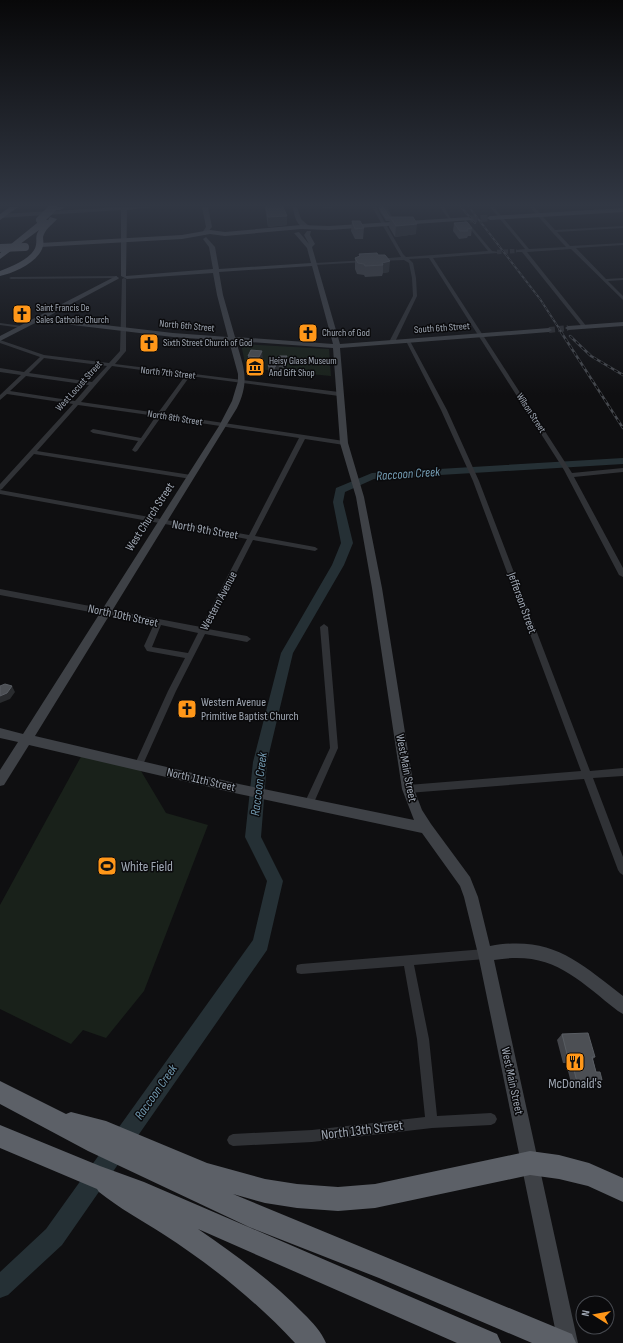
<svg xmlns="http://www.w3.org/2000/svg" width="623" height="1343" font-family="'Sofia Sans Condensed',sans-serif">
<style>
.green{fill:#19211a}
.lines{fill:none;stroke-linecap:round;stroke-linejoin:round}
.river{fill:#253035;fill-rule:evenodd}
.street-tunnel{stroke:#2c2d31;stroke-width:4.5;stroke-dasharray:4.5 2;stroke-linecap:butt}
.secondary-tunnel{stroke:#2c2d31;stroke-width:6;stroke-dasharray:6 3;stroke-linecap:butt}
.primary-tunnel{stroke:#2c2d31;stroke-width:7;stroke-dasharray:7 3.5;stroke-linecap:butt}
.street{fill:#303236;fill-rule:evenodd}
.secondary{fill:#3e4146;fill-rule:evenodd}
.primary{fill:#4c4f55;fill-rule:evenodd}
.highway{fill:#5c6067;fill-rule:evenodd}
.rail-far1-casing{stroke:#45484d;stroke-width:2}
.rail-casing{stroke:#45484d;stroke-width:2.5}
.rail-far1{stroke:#0a0a0c;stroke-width:1;stroke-dasharray:3;stroke-linecap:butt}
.rail{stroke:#0a0a0c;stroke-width:1.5;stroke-dasharray:4;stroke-linecap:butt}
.highway-bridge{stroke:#5c6067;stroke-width:8}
.wall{fill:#424449}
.shaded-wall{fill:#292b2e}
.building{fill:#4c4f54;stroke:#595d63}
.labels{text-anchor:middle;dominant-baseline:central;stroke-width:3;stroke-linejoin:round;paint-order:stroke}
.far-poi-label{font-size:10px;fill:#9fa7b3;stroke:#0a0a0c;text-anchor:start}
.far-street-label{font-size:10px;fill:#9fa7b3;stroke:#0a0a0c}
.street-label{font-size:12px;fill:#9fa7b3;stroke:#0a0a0c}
.poi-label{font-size:12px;fill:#9fa7b3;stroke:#0a0a0c;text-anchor:start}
.water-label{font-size:13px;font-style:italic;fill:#739bb2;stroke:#0a0a0c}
.near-poi-label{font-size:14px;fill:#9fa7b3;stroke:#0a0a0c;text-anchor:start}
.near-street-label{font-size:14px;fill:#9fa7b3;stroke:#0a0a0c}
</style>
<rect width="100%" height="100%" fill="#0f0f11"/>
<path class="green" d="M241 344 329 349 331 376 246 368Z
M83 753 138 766 166 813 208 825 144 991 106 1038 83 1030 71 1044 0 1009V905Z"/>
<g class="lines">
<path class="river" d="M623 458V464L374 479 345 492 343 502 353 543 344 565 293 653 267 762 261 837 283 881 267 950 62 1245 8 1295 0 1298V1272L46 1229 253 940 267 881 245 837 253 762 281 653 332 565 341 543 333 502 336 488 372 473Z"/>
<path class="street-tunnel" d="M497 252 517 251"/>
<path class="secondary-tunnel" d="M549 330 568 328"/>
<path class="primary-tunnel" d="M470 219 490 218"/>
<path class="street" d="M372 207H376L403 254 406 257 488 251 464 221 465 219 492 251 499 252 497 253 433 258 572 473 623 468V472L574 477 623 568V577L619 575 564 470 429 258 409 259 413 263 416 278 417 296 395 342 392 344 389 342 413 296 412 278 409 263 404 260 378 261 376 260 378 259 401 257Z
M383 207H387L396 225H394Z
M440 207H444L452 221H450Z
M490 207H494L529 249 566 247 552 232 530 207H534L555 230 623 226V228L557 232 570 246 623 243V245L576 248 606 279 623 278V280L608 281 623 296V300L571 249 527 252 587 327 583 328 522 252H516V250L525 249Z
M368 260V261L366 262 315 265 313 264 315 263Z
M117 276V277L115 278 11 279 9 278 11 277Z
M124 278 126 279V351L115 364 339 392 342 394 339 396 190 376 163 414 344 441 347 443 344 445 305 439 255 536 315 547 318 549 315 551 253 540 208 629 247 636 251 639 247 642 205 634 176 691 141 769 138 770 135 769 134 766 168 691 185 658 147 651 144 646 154 624 0 595V589L201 627 247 539 0 494V490L249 535 299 438 161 417 137 451 135 452 132 450 138 441 93 433 90 431 93 429 141 438 156 416 78 405 37 451 191 475 194 477 191 479 34 454 2 489 0 490V484L73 404 7 394 0 400V395L21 375 0 372V368L24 372 40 357 0 343V340L44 355 109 363 120 351 122 279ZM44 358 107 366 92 382 29 373ZM112 366 185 376 158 413 81 402ZM26 376 89 385 75 401 10 391ZM161 625 198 633 188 653 152 647Z
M0 323 22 326 24 327 22 328 0 325Z
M353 330H355V332L333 334 331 333 333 332Z
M406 340 410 341 447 410 479 481 590 771 623 768V776L593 778 623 857V875L620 873 618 870 584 779 408 793 405 792 403 789 405 786 408 785 581 771 473 481 441 410 406 341Z
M324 624 328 627 338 748 312 807 309 808 306 807 304 804 330 748 320 627Z
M485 949 489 950 490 954 489 958 485 959 414 965 429 1039 437 1116 491 1113 495 1115 497 1119 495 1123 491 1125 432 1128 312 1142 233 1146 229 1144 227 1140 229 1136 233 1134 312 1130 425 1117 417 1039 404 966 301 974 297 973 296 969 297 965 301 964Z"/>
<path class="secondary" d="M121 207H151L127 210 126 276 213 269 209 247 203 239 206 237 215 247 219 269 311 263 307 248 294 233 299 232 309 244 304 235 307 231H311L310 235 315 244 312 247 340 344 549 328 552 330 549 332 340 348 348 443 364 497 382 588 414 789 422 810 431 824 470 877 478 897 490 946C551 935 578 961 623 996V1014L618 1011C576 978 552 950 494 960L578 1343H558L478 954 464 897 460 886 422 833 239 794 29 745 4 785 0 786V770L18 742 0 738V728L23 734 219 426 232 401 238 381V374L229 341 173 337 39 321 0 341V336L116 276 119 278 118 279 45 318 173 333 228 337 217 295 213 273 127 279 121 276V210L0 218V214ZM312 266 333 344 235 337 223 295 219 272ZM236 341 333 348 340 443 356 497 372 588 402 789 414 820 239 784 35 736 237 408C250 381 244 368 236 341Z
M202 207H208L212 227 205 235 202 233 206 227Z
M293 207H297L301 219 309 226V228C297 229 294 216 293 207Z
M623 322V326L568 330 565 328 568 326Z"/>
<path class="primary" d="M623 208V212L490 220 487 218 490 216Z
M470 217 472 218V220L329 230 301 229 225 236 210 234 182 239 40 247 37 245 40 243 182 235 210 230 225 232 301 225 329 226Z"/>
<path class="highway" d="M10 207H18L0 220V214Z
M57 207H65L60 210H57Z
M50 217 57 219C52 225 45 229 43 237 43 240 44 243 43 246 39 262 14 273 0 276V271C10 267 34 258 36 245 37 239 35 236 39 230L0 259V253L42 219 48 220Z
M0 1081 66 1114 71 1112 106 1121 207 1163 265 1179 297 1184 338 1187 375 1184 530 1151 559 1155 589 1163 623 1178V1202L588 1186 559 1179 530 1175 375 1208 338 1211 297 1208 265 1203 233 1194 572 1334 576 1343H532L379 1278 249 1227 88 1151 0 1104Z
M0 1125 100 1166 144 1182 497 1334 501 1343H457L198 1229C236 1255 272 1281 304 1314 313 1323 321 1331 326 1343H295C256 1301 211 1265 163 1234 141 1220 119 1208 99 1192L97 1189 0 1148Z"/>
<g class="rail-far1-casing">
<path id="rail-far1" d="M461 207 475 223
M469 207 540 299 562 333"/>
</g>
<g class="rail-casing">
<path id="rail" d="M561 332 623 428
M570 336 591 356 623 375"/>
</g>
<use href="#rail-far1" class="rail-far1"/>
<use href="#rail" class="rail"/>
<path class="highway-bridge" d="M40 220 53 208
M0 248 25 247"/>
</g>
<path class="wall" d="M265 207H283L287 216V225L268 227Z
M323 207H332V208H323Z
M379 207 390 218V221H386L379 210Z
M390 217 416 234 395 237 389 227Z
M352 221 364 228 363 239H355L351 231Z
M454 223 472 228 471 236H468L467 238 459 239 453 231Z
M359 254 378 255 389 272 383 273 382 276 365 277 364 275 357 274 355 269V258L359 256Z
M251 350 263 360 259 366 248 365V356Z
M287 356V362L284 368 279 367V369L275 376 269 375 268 366 277 360Z
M562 1034 595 1057 593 1059 596 1072 602 1080 596 1085 572 1087 566 1063H563L557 1040Z"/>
<path class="shaded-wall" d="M287 216V225L268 227V217Z
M417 224 416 234 395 237 396 226Z
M390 261 389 272 383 273V265L382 263Z
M262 351 263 360 259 366V357Z
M287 356V362L284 368V362Z
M278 360 279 369 275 376V367Z
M12 686 15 692 10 699 0 703V696Z"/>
<path class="building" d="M266 207H283L287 216 268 217Z
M379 207H383L390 218H386Z
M390 217H413L417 224 396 226Z
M352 221H360L364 228 355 229Z
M467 222 472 228 467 229 468 231H460L454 223Z
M377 253 378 255H385L390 261 382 263 383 265 365 266 364 264 358 263 355 258 360 256 359 254Z
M251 350 262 351 259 357 248 356Z
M279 356H287L284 362 278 361V360H277Z
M272 360H278L275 367 268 366Z
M5 684 12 686 7 693 0 696V686Z
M588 1033 595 1057H592L596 1072H600L602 1080 577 1082 571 1058H568L562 1034Z"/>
<linearGradient id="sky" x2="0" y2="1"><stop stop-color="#080809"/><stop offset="0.52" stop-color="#313743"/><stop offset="1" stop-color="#313743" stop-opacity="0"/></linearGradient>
<rect width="623" height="395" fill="url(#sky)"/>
<defs>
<g id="church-square" transform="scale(1)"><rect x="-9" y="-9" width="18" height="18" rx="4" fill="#ff9719" stroke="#0a0a0c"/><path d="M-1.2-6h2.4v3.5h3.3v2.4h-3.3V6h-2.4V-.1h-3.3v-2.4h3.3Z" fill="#111"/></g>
<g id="museum-square" transform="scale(1)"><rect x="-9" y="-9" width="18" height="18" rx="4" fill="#ff9719" stroke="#0a0a0c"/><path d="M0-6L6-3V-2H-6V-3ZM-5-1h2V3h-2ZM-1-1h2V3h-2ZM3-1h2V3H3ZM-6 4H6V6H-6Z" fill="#111"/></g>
<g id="stadium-square" transform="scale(1)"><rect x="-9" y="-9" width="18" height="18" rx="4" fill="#ff9719" stroke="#0a0a0c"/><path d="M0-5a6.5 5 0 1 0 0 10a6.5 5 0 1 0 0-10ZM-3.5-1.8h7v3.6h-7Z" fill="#111"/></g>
<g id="restaurant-square" transform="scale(1)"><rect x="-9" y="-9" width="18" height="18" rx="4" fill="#ff9719" stroke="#0a0a0c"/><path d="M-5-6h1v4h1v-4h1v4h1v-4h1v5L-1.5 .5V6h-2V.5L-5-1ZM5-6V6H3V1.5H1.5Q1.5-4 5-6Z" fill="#111"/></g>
</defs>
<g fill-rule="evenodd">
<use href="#church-square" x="22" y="314"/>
<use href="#church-square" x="308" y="333"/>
<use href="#church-square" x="149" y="343"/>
<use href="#museum-square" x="255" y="367"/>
<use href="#church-square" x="187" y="709"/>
<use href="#stadium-square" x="107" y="866"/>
<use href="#restaurant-square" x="575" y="1062"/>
</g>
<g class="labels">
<g class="far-poi-label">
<text x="36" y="308">Saint Francis De<tspan x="36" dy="12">Sales Catholic Church</tspan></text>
<text x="322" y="333">Church of God</text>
<text x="163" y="343">Sixth Street Church of God</text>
<text x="269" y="361">Heisy Glass Museum<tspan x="269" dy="12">And Gift Shop</tspan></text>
</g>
<g class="far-street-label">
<text transform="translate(187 326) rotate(5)">North 6th Street</text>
<text transform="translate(442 328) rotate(-4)">South 6th Street</text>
<text transform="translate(168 373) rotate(6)">North 7th Street</text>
<text transform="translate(79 386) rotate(-48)">West Locust Street</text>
<text transform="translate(531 413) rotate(57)">Wilson Street</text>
<text transform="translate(175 418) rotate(9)">North 8th Street</text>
</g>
<g class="street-label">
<text transform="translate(150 517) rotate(-57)">West Church Street</text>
<text transform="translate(205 530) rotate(10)">North 9th Street</text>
<text transform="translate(219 601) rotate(-62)">Western Avenue</text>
<text transform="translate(522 603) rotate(70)">Jefferson Street</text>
<text transform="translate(123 616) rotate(12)">North 10th Street</text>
<text transform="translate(406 768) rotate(79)">West Main Street</text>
<text transform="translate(201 780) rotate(13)">North 11th Street</text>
<text transform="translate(512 1081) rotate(78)">West Main Street</text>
</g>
<g class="poi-label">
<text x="201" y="702">Western Avenue<tspan x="201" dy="14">Primitive Baptist Church</tspan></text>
</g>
<g class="water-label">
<text transform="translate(408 474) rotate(-4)">Raccoon Creek</text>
<text transform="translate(259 784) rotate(-83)">Raccoon Creek</text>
<text transform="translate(156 1092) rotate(-55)">Raccoon Creek</text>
</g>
<g class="near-poi-label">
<text x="121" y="866">White Field</text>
<text x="575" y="1083" text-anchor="middle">McDonald's</text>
</g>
<g class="near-street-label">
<text transform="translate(362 1130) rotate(-7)">North 13th Street</text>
</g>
</g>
<g transform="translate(595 1315) rotate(281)"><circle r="19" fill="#0a0a0c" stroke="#46494f"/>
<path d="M0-3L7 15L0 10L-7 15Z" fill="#ff9719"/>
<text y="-6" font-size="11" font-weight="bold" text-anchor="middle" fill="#9fa7b3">N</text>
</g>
</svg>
